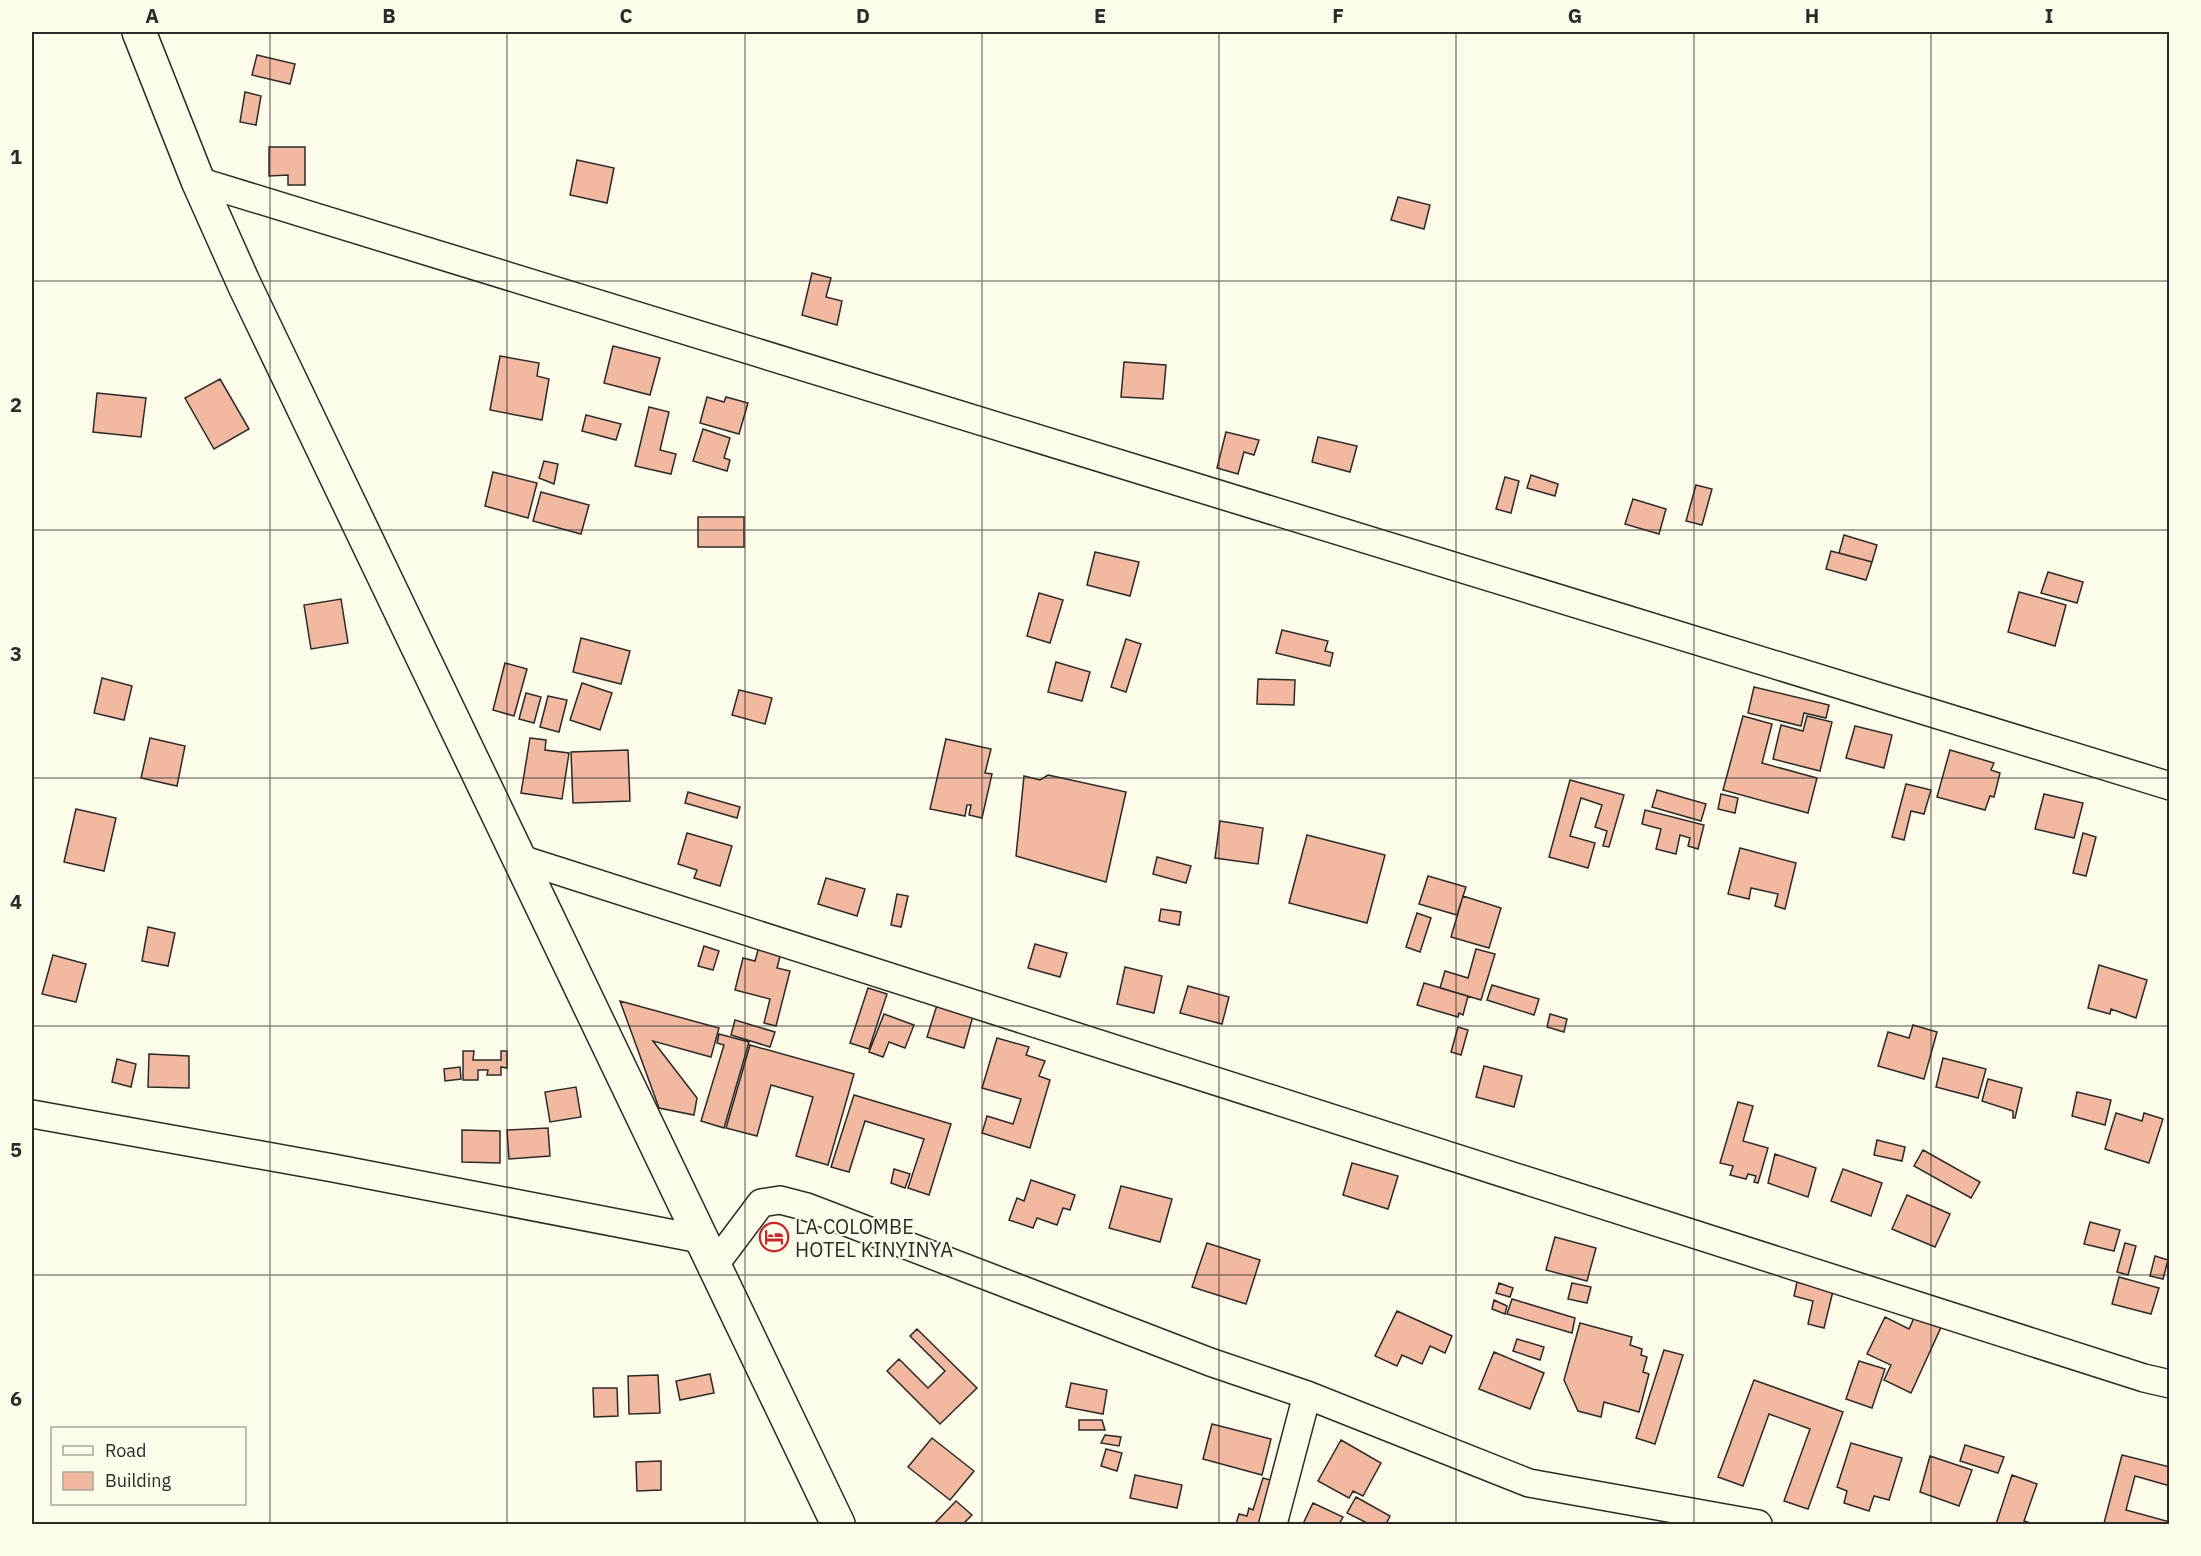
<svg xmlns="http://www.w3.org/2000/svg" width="2201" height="1556" font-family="'IBM Plex Sans',sans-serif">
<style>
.building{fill:#f2b8a0;stroke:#2b2b2b;stroke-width:1.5}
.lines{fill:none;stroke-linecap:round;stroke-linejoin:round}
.minor-casing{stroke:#2b2b2b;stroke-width:30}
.secondary-casing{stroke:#2b2b2b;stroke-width:36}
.minor{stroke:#fdfbea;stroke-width:27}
.secondary{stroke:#fdfbea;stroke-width:33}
.grid{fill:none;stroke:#2b2b2b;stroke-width:1.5;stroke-opacity:0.55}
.labels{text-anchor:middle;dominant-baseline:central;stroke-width:4.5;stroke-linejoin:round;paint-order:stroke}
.poi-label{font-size:20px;fill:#2b2b2b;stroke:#fdfbea;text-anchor:start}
.neatline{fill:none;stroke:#2b2b2b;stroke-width:2}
.grid-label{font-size:20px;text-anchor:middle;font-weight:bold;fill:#2b2b2b}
</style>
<rect width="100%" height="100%" fill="#fdfbea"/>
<path class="building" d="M257 55 295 64 290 84 252 75Z
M245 92 261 96 256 125 240 122Z
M269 147H305V185H288V175L269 176Z
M577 160 614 168 607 203 570 195Z
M1398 197 1430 205 1424 229 1391 220Z
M812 273 831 278 826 297 842 301 837 325 802 315Z
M613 346 660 358 650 395 604 383Z
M500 356 539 363 537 376 549 379 542 420 490 410Z
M1124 362 1166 365 1163 399 1121 397Z
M220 379 249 429 214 449 185 398Z
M97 393 146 398 141 437 93 432Z
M707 397 724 402 726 397 748 403 739 434 700 423Z
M649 407 669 412 660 450 676 454 671 474 635 466Z
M586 415 621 424 616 440 582 431Z
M703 429 730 438 724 458 730 460 727 471 693 461Z
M1226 432 1259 440 1254 455 1244 452 1238 474 1217 468Z
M1318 437 1357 446 1350 472 1312 462Z
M544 461 558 464 554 484 539 478Z
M493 472 537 483 528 518 485 506Z
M1531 475 1558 484 1555 496 1527 488Z
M1505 477 1519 481 1511 513 1496 509Z
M1696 485 1712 489 1702 525 1686 521Z
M541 492 589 505 581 534 533 521Z
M1633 499 1666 509 1659 534 1625 524Z
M698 517H744V547H698Z
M1844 535 1877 545 1872 562 1839 553Z
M1831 551 1872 562 1866 580 1826 569Z
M1095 552 1139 562 1130 596 1087 585Z
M2048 572 2083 582 2077 603 2041 593Z
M2019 592 2066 605 2055 646 2008 632Z
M1039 593 1063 600 1050 643 1027 636Z
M341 599 348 643 311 649 304 605Z
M1282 630 1328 641 1325 651 1333 653 1330 666 1276 653Z
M581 638 630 651 621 684 573 672Z
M1126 639 1141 644 1126 692 1111 687Z
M1056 662 1090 672 1082 701 1048 692Z
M505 663 527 669 514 716 493 710Z
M102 678 132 686 124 720 94 713Z
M1258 679 1295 680 1294 705 1257 704Z
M582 683 612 693 600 730 570 720Z
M1754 687 1829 705 1826 718 1804 713 1801 726 1748 713Z
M739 690 772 698 765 724 732 715Z
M526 693 541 697 534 723 519 719Z
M548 696 567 700 559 732 540 727Z
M1743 716 1772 724 1762 763 1817 778 1808 813 1723 790Z
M1807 716 1832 722 1820 771 1773 759 1781 725 1803 731Z
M1855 726 1892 735 1884 768 1846 758Z
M150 738 185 746 177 786 141 778Z
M530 738 546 740 545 750 569 753 562 799 521 793Z
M946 739 991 749 985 773 992 774 982 818 969 815 971 805H967L965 816 930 809Z
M628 750 630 801 573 803 571 752Z
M1950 750 1994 763 1991 770 2000 773 1994 797 1990 796 1985 810 1937 797Z
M1048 775 1126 792 1106 882 1016 856 1024 776 1040 780Z
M1570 780 1624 795 1609 847 1603 846 1607 831 1595 827 1602 805 1581 798 1570 836 1595 843 1588 868 1549 857Z
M1906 784 1931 790 1924 814 1911 811 1904 840 1892 837Z
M1657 790 1706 804 1701 821 1652 807Z
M688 792 740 807 737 818 685 803Z
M1721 794 1738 798 1735 813 1718 809Z
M2044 794 2083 803 2074 838 2035 829Z
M76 809 116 818 104 871 64 862Z
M1645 810 1704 825 1698 849 1688 846 1690 838 1680 835 1676 854 1656 849 1661 829 1642 824Z
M1220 821 1263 828 1258 864 1215 858Z
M687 833 732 846 720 886 694 878 697 870 678 864Z
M2083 833 2096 837 2086 876 2073 873Z
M1307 835 1385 855 1367 923 1289 903Z
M1740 848 1796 863 1785 909 1775 906 1778 894 1751 888 1749 899 1728 894Z
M1157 857 1191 866 1186 883 1153 874Z
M1428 876 1466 887 1457 915 1419 904Z
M826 878 865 889 857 916 818 904Z
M897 894 908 896 901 927 891 925Z
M1463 896 1501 908 1489 948 1451 937Z
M1161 909 1181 912 1179 925 1159 921Z
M1417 913 1431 918 1420 952 1406 947Z
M148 927 175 933 168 966 142 961Z
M761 939 783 945 777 968 790 971 776 1026 764 1023 770 999 735 990 743 958 755 961Z
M1035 944 1067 953 1060 977 1028 968Z
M704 946 719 951 713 970 698 966Z
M1476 949 1495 954 1481 1000 1440 988 1445 971 1468 978Z
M53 955 86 964 76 1002 42 994Z
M2099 965 2147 980 2136 1018 2111 1009 2110 1014 2088 1008Z
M1125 967 1162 976 1154 1013 1117 1004Z
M1424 983 1468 996 1463 1015 1459 1013 1458 1017 1417 1005Z
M1492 985 1539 999 1534 1015 1487 1000Z
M1188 986 1229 997 1222 1024 1180 1013Z
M868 988 887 994 869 1049 850 1043Z
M620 1001 719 1028 711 1057 653 1041 697 1098 694 1115 659 1108Z
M937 1005 973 1016 964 1048 927 1037Z
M884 1014 914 1025 905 1048 889 1042 883 1057 869 1052Z
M1550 1014 1567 1019 1564 1032 1547 1027Z
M735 1020 775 1032 770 1047 731 1035Z
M1913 1025 1937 1032 1924 1079 1878 1066 1888 1032 1909 1038Z
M1458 1027 1468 1030 1461 1055 1451 1052Z
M719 1034 749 1042 724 1128 701 1121 724 1045 717 1043Z
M997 1038 1029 1047 1026 1055 1045 1061 1039 1076 1050 1080 1030 1148 982 1133 987 1116 1013 1124 1021 1099 982 1088Z
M750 1045 854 1074 828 1165 796 1156 813 1097 771 1085 757 1136 726 1128Z
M463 1051H474L473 1060H501V1051H507V1068L501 1067V1075H487L488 1070H478V1080H463Z
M149 1054 189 1056V1088L148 1087Z
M1943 1058 1986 1069 1978 1098 1936 1087Z
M117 1059 136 1064 131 1087 112 1082Z
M1484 1066 1522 1076 1514 1107 1476 1097Z
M460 1067 461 1079 445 1081 444 1069Z
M1988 1079 2022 1088 2015 1118H2013V1111L1982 1101Z
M576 1087 581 1117 550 1122 545 1092Z
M2077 1092 2111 1100 2105 1125 2072 1116Z
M854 1095 951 1124 929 1195 908 1188 924 1139 865 1121 849 1172 831 1167Z
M1738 1102 1753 1106 1743 1141 1768 1148 1758 1183 1754 1182 1756 1176 1748 1174 1746 1179 1730 1175 1733 1166 1720 1163Z
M2116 1113 2142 1121 2144 1113 2163 1119 2149 1163 2105 1149Z
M548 1128 550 1156 509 1159 507 1130Z
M462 1130 500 1131V1163L462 1162Z
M1877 1140 1905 1147 1902 1161 1874 1155Z
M1923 1150 1980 1182 1971 1198 1914 1166Z
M1775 1154 1816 1168 1808 1197 1768 1183Z
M1352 1163 1398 1176 1388 1209 1343 1195Z
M894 1169 910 1174 905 1188 891 1183Z
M1843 1169 1882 1183 1871 1216 1831 1201Z
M1031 1180 1075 1195 1070 1210 1063 1208 1057 1225 1037 1218 1033 1228 1009 1220 1017 1198 1024 1201Z
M1121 1186 1172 1199 1160 1242 1109 1228Z
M1907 1195 1950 1214 1935 1247 1892 1229Z
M2090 1222 2120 1230 2114 1251 2084 1244Z
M1555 1237 1596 1248 1587 1281 1546 1270Z
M1207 1243 1260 1260 1246 1304 1192 1287Z
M2125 1243 2136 1246 2128 1275 2117 1272Z
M2155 1256 2168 1260 2163 1279 2150 1276Z
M2119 1277 2159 1288 2151 1314 2112 1304Z
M1797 1282 1833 1291 1824 1328 1808 1324 1813 1301 1794 1296Z
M1499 1283 1513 1288 1510 1297 1496 1293Z
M1572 1283 1591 1287 1587 1303 1568 1299Z
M1512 1299 1575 1318 1572 1333 1507 1314Z
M1494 1300 1507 1306 1505 1314 1492 1309Z
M1397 1311 1452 1336 1445 1353 1430 1346 1422 1364 1402 1355 1397 1366 1375 1356Z
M1917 1311 1943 1323 1911 1393 1884 1380 1891 1365 1867 1354 1885 1317 1909 1329Z
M1580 1323 1632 1337 1630 1345 1642 1349 1641 1355 1647 1357 1643 1372 1649 1374 1639 1412 1604 1402 1601 1417 1578 1411 1564 1380Z
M917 1329 977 1388 940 1424 887 1371 899 1359 928 1388 945 1371 910 1336Z
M1517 1339 1544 1347 1540 1360 1513 1351Z
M1664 1350 1683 1355 1655 1444 1636 1438Z
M1494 1352 1544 1373 1530 1409 1479 1389Z
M1859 1361 1885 1369 1872 1408 1846 1399Z
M710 1374 714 1393 680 1400 676 1381Z
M658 1375 660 1413 629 1414 628 1376Z
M1754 1380 1843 1412 1808 1509 1784 1501 1810 1429 1769 1414 1743 1486 1718 1477Z
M1071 1383 1107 1390 1103 1414 1066 1407Z
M593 1388H617L618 1416 594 1417Z
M1079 1420H1102L1105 1430H1079Z
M1212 1424 1271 1439 1262 1475 1203 1459Z
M1105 1435 1121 1437 1119 1446 1101 1443Z
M932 1438 974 1471 950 1500 908 1467Z
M1341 1440 1381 1463 1363 1496 1353 1491 1349 1498 1318 1481Z
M1851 1443 1902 1458 1889 1500 1874 1496 1869 1511 1844 1503 1847 1491 1837 1487Z
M1965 1445 2004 1457 1998 1473 1960 1461Z
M1106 1449 1122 1453 1117 1471 1101 1466Z
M2122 1455 2170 1467V1486L2135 1476 2126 1510 2170 1522V1524L2104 1523Z
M1930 1456 1972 1470 1959 1506 1920 1492Z
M661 1461V1490L637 1491 636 1462Z
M1135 1475 1182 1485 1177 1508 1130 1498Z
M2012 1475 2037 1484 2024 1521 2034 1524H1996Z
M1263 1478 1277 1482 1265 1524H1236L1239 1514 1247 1516 1249 1508 1253 1510Z
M1356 1497 1390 1516 1386 1524H1369L1347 1513Z
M956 1501 972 1515 963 1524H934Z
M1313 1503 1343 1517 1339 1524H1303Z"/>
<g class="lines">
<g class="minor-casing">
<path id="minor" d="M198 181 2170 786
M521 859 2144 1378 2170 1384
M32 1114 333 1168 700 1239
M713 1267 761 1203 780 1200 807 1207 1210 1362 1307 1395 1529 1483 1758 1524
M1273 1524 1307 1395"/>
</g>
<g class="secondary-casing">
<path id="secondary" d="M139 32 198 181 244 284 838 1524"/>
</g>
<use href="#minor" class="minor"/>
<use href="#secondary" class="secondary"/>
</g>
<path class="grid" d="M270 32V1524M507 32V1524M745 32V1524M982 32V1524M1219 32V1524M1456 32V1524M1694 32V1524M1931 32V1524M32 281H2170M32 530H2170M32 778H2170M32 1026H2170M32 1275H2170"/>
<defs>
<g id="hotel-ring" transform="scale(1.5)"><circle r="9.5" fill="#fdfbea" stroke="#c62828" stroke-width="1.5"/><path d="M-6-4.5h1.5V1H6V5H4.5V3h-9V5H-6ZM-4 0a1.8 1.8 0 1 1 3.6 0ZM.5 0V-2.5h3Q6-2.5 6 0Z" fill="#c62828"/></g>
</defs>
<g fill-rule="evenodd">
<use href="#hotel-ring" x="774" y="1237"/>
</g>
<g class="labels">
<g class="poi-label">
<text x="795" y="1226">LA COLOMBE<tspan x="795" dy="23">HOTEL KINYINYA</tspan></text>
</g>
</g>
<rect width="2201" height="1556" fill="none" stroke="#fdfbea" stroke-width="66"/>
<rect x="51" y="1427" width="195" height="78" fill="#fdfbea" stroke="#a9a89e" stroke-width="1.5"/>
<rect x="63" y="1446" width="30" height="9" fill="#fdfbea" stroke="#a9a89e" stroke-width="1.5"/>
<text x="105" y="1457" font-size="18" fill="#2b2b2b">Road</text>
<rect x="63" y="1472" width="30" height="18" fill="#f2b8a0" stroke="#a9a89e" stroke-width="1.5"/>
<text x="105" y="1487" font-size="18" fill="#2b2b2b">Building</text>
<rect x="33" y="33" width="2135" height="1490" class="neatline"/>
<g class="grid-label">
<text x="152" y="23">A</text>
<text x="389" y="23">B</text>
<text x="626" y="23">C</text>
<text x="863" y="23">D</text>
<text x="1100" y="23">E</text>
<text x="1338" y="23">F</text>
<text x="1575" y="23">G</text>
<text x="1812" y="23">H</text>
<text x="2049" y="23">I</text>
<text x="16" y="164">1</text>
<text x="16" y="412">2</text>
<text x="16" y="661">3</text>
<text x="16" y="909">4</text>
<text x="16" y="1157">5</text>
<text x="16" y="1406">6</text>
</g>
</svg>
